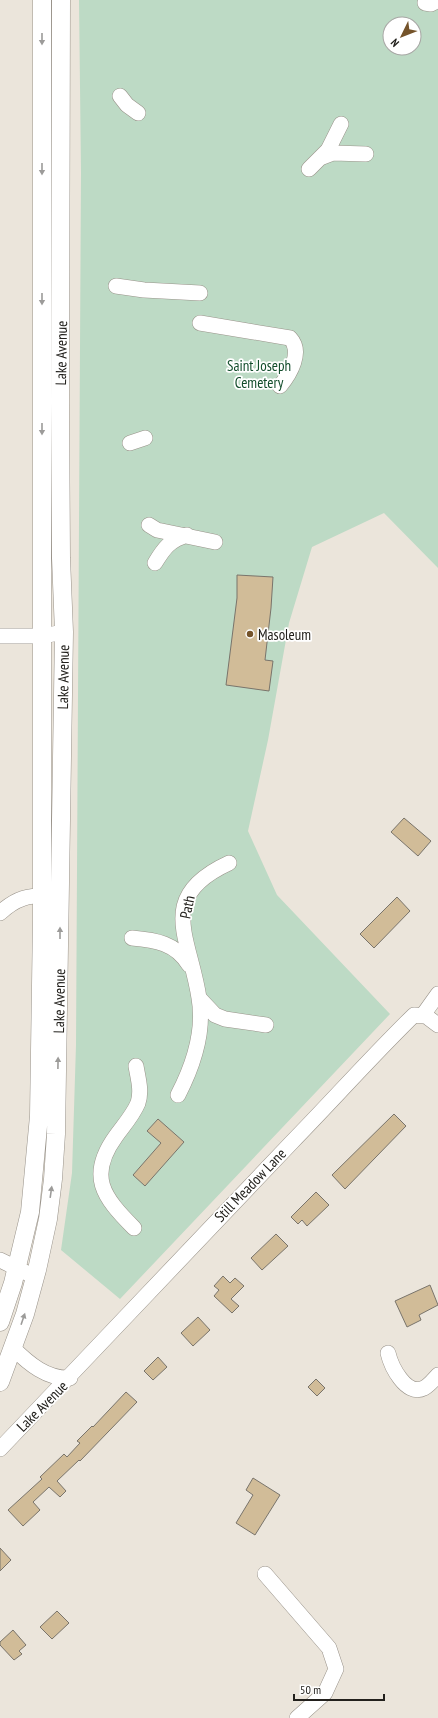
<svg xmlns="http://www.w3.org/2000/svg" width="438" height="1718" font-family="'PT Sans Narrow',sans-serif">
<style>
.green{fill:#bddac5;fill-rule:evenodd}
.building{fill:#d1bc98;stroke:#79746b}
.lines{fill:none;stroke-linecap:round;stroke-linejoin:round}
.minor-casing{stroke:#99938a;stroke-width:16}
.major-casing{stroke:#99938a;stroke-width:19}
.minor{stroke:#fff;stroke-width:15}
.major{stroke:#fff;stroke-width:18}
.oneway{fill:#9c9b99}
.poi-dot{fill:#74532a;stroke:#fff;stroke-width:1.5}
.labels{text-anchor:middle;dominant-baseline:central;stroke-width:3.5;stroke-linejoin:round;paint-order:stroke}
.street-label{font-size:15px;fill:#22201c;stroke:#fff}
.park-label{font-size:15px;fill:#124d2b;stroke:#fff}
.poi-label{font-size:15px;fill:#22201c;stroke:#fff;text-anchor:start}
</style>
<rect width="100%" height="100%" fill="#ebe5db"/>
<path class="green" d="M79 0H438V568L384 513 312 547 289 623 268 740 248 831 277 895 390 1014 120 1299 61 1250 72 1173 76 1045 81 173ZM390 24H414V48H390Z"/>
<path class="building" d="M237 575 273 577 271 608 265 660 273 661 269 691 226 685 237 598Z
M404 818 431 841 418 856 391 832Z
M397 897 410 911 374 948 360 934Z
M394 1114 406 1126 345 1189 332 1175Z
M158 1119 184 1142 145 1186 133 1175 161 1143 147 1131Z
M316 1192 329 1205 307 1226 302 1220 298 1224 291 1217Z
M276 1234 288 1246 262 1270 251 1258Z
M223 1276 230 1283 235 1278 244 1286 231 1299 239 1306 232 1313 214 1296 219 1290 214 1286Z
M430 1285 438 1305 419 1315 421 1320 407 1327 395 1301Z
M198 1317 210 1330 193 1346 181 1333Z
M158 1357 167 1367 153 1380 144 1371Z
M316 1379 325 1388 317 1396 308 1387Z
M126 1392 137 1402 80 1461 79 1460 57 1481 66 1491 60 1497 49 1487 33 1502 40 1510 23 1526 8 1510 42 1479 40 1477 64 1454 67 1457 80 1443 77 1441 92 1426 93 1427Z
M253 1478 280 1495 255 1535 236 1523 253 1495 246 1490Z
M0 1548 11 1560 0 1571Z
M57 1611 69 1623 52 1639 40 1627Z
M13 1630 26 1645 19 1651 22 1654 14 1660 0 1645V1642Z"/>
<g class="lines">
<g class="minor-casing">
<path id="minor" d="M425 3 431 4 438 0
M120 96 127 105 138 113
M320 158 333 153 366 154
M309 169 328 150 341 124
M116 286 144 290 200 293
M200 323 290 338C303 352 290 374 280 386
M130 443 145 438
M149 525 157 530 215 542
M155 563C164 548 170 540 187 535
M0 636H42L64 632
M0 913C18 896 30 896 53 894
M132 938C155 940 176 943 189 965
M200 999 215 1015 225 1019 266 1025
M423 1015 438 994
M178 1095C193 1066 205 1032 199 998 190 937 155 897 229 863
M134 1228C103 1197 87 1176 116 1136 124 1125 133 1115 138 1103 142 1091 138 1078 136 1066
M0 1260 35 1277
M13 1348C29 1364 47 1379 70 1378
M388 1353C391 1366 406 1397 424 1388 430 1385 434 1379 438 1375
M0 1449C98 1347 194 1244 292 1142 333 1100 372 1056 414 1015L426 1016 438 1025
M265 1574 329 1648 336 1669 325 1693 297 1718"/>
</g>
<g class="major-casing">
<path id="major" d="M0 1322 13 1283 30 1212 39 1116 42 920V0
M0 1382 25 1314 37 1270 48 1219 53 1179 56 1134 64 632 61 558 60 403 61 0"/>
</g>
<use href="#minor" class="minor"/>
<use href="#major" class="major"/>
</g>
<defs><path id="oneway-solid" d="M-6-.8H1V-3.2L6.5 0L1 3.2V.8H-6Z"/></defs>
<g class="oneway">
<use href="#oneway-solid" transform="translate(42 39) rotate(90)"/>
<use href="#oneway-solid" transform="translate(42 169) rotate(90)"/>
<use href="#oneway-solid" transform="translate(42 299) rotate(90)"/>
<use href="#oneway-solid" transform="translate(42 429) rotate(90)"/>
<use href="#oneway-solid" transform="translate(60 933) rotate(-90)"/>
<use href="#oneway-solid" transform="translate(58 1063) rotate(-89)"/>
<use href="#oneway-solid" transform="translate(51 1192) rotate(-82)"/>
<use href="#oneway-solid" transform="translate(23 1319) rotate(-71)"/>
</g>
<circle class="poi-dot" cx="250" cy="634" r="4"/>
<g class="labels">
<g class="street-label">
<text transform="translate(61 353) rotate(-89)">Lake Avenue</text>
<text transform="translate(63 677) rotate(-89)">Lake Avenue</text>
<text transform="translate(187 907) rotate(-78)">Path</text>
<text transform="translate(59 1001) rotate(-89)">Lake Avenue</text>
<text transform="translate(250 1185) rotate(-46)">Still Meadow Lane</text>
<text transform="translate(42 1406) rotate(-45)">Lake Avenue</text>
</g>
<g class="park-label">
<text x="259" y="365">Saint Joseph<tspan x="259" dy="17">Cemetery</tspan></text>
</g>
<g class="poi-label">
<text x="258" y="634">Masoleum</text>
</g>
</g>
<g transform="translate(402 36) rotate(227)"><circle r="19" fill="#ffffff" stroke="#a7a6a4"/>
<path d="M0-3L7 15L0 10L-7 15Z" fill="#74532a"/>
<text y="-6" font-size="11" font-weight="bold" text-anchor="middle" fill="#22201c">N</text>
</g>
<path d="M294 1694v6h90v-6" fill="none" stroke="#22201c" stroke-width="2"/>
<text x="300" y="1694" font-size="12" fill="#22201c" stroke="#ffffff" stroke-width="3" paint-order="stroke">50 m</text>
</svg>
